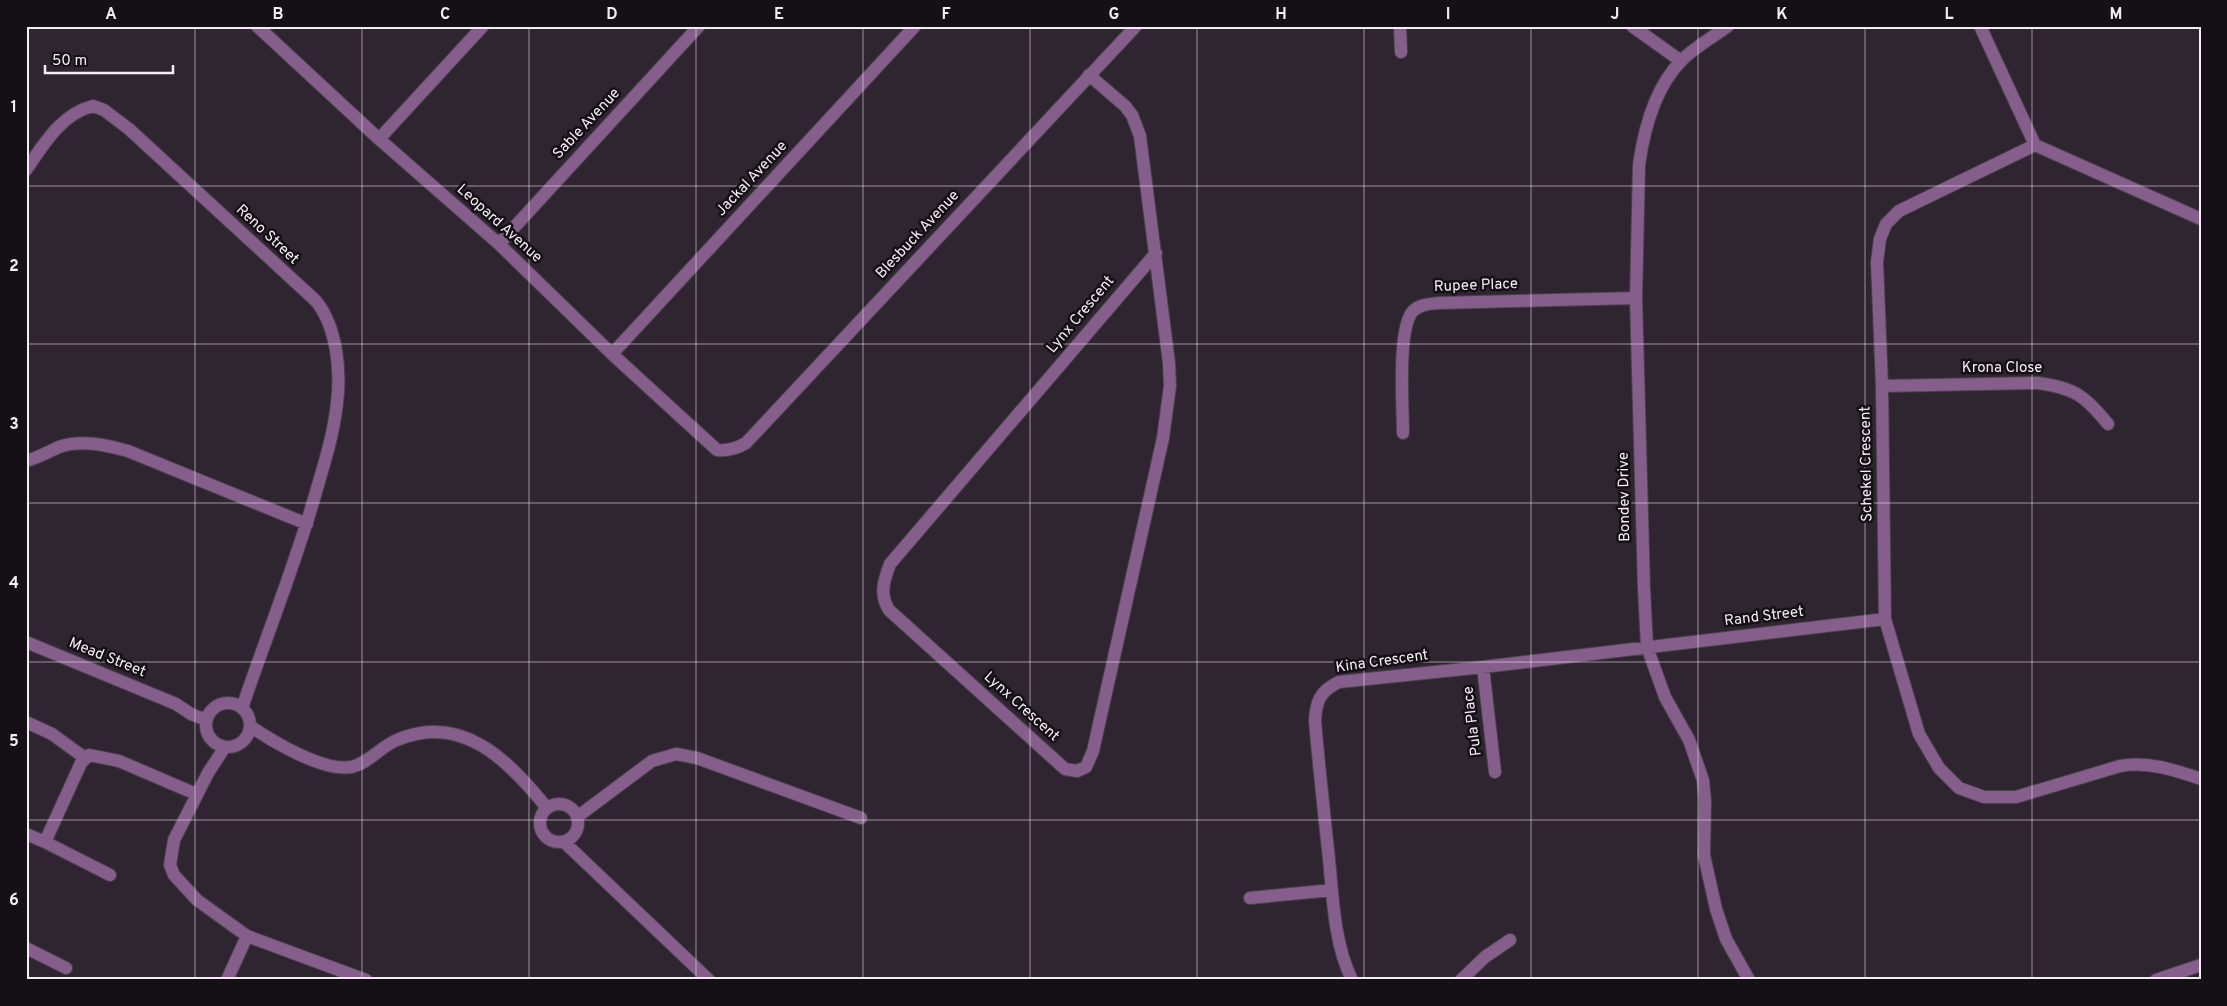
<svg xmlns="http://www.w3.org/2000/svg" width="2227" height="1006" font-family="Overpass,sans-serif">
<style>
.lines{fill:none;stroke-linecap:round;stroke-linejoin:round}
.street-casing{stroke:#4b414d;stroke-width:14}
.street{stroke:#855e8c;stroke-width:12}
.grid{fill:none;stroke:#f5edf6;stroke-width:1;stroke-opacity:0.55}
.labels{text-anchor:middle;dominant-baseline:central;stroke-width:5;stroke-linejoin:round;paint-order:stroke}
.street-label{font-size:15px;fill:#f5edf6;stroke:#151015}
.neatline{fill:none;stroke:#f5edf6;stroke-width:2}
.grid-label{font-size:16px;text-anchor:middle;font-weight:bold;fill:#f5edf6}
</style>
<rect width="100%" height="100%" fill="#2f2531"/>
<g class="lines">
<g class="street-casing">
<path id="street" d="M257 26 379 139 499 244 612 354 717 450C728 451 736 449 746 443L1136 26
M1400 26 1401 52
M1632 26 1681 61
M1728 26C1713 37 1695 47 1682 60 1655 87 1644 129 1639 165L1636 298 1644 588 1647 647 1665 697 1689 740 1703 780 1705 801 1704 855 1716 909 1726 939 1749 980
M1980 26 2035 145
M1089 75 1125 106 1132 115 1140 136 1169 363 1170 386 1163 438 1093 751 1086 767 1077 771 1065 769 889 610C879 594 884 580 890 564L1156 253
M379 139 483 26
M26 170C44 144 61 114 93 106L104 110 129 129 316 301C337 327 341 371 337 403 334 431 326 458 318 485 297 561 267 634 242 708
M2201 219 2035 145 1899 211 1886 224 1880 239 1877 262 1882 386 1885 619 1919 734 1939 768 1959 788 1984 797H2016L2120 766C2148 761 2175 770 2201 779
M499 244 699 26
M612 354 915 26
M1882 386 2038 383C2075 388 2085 396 2108 424
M1403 433C1403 408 1397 328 1413 311 1420 304 1430 304 1439 303L1636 298
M26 461C38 458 48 452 59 447 81 439 106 445 128 451L307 524
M26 642 176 704 191 714 206 720
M1483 667 1495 772
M206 725a22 22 0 1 1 44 0a22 22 0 1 1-44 0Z
M26 722 52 734 85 758
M250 726C272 741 323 772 351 767 368 764 381 746 397 740 462 712 509 761 547 808
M225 747 208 773 174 840 170 865 174 875 197 900 247 936 366 980
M540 823a19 19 0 1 1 38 0a19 19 0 1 1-38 0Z
M577 817 652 761 676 754 697 758 861 818
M26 834 45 842 81 763 89 755 119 761 196 794
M45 842 110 875
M564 842 709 980
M1250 898 1332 890
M26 948 66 968
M227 980 247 936
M1352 980C1334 943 1333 899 1329 859 1324 813 1319 767 1315 721 1316 701 1320 691 1339 682L1483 667 1885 619
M1461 980 1485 957 1510 940
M2156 980 2201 965"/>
</g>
<use href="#street" class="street"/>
</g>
<path class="grid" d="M195 26V980M362 26V980M529 26V980M696 26V980M863 26V980M1030 26V980M1197 26V980M1364 26V980M1531 26V980M1698 26V980M1865 26V980M2032 26V980M26 186H2201M26 344H2201M26 503H2201M26 662H2201M26 820H2201"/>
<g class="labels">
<g class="street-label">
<text transform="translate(587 124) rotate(-47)">Sable Avenue</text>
<text transform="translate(752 179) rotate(-47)">Jackal Avenue</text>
<text transform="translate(499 224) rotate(42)">Leopard Avenue</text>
<text transform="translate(267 235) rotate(43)">Reno Street</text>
<text transform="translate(918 235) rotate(-47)">Blesbuck Avenue</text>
<text transform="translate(1476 286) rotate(-2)">Rupee Place</text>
<text transform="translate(1081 315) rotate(-50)">Lynx Crescent</text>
<text x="2002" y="368">Krona Close</text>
<text transform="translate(1867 464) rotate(-91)">Schekel Crescent</text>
<text transform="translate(1625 497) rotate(-91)">Bondev Drive</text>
<text transform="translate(1764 617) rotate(-7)">Rand Street</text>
<text transform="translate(107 658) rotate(22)">Mead Street</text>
<text transform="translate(1382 662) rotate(-8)">Kina Crescent</text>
<text transform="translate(1021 707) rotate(42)">Lynx Crescent</text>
<text transform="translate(1473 721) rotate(-97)">Pula Place</text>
</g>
</g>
<rect width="2227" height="1006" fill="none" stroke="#151015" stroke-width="55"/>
<path d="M45 65v8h128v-8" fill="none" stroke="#f5edf6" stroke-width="2.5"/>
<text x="52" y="65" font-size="15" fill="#f5edf6" stroke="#151015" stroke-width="4" paint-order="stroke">50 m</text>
<rect x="28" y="28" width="2172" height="950" class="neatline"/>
<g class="grid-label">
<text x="111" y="19">A</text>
<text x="278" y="19">B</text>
<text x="445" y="19">C</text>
<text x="612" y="19">D</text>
<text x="779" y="19">E</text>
<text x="946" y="19">F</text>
<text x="1114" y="19">G</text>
<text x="1281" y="19">H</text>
<text x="1448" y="19">I</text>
<text x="1615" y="19">J</text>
<text x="1782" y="19">K</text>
<text x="1949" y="19">L</text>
<text x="2116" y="19">M</text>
<text x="14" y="112">1</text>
<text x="14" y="271">2</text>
<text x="14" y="429">3</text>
<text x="14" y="588">4</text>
<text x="14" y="746">5</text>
<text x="14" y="905">6</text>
</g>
</svg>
